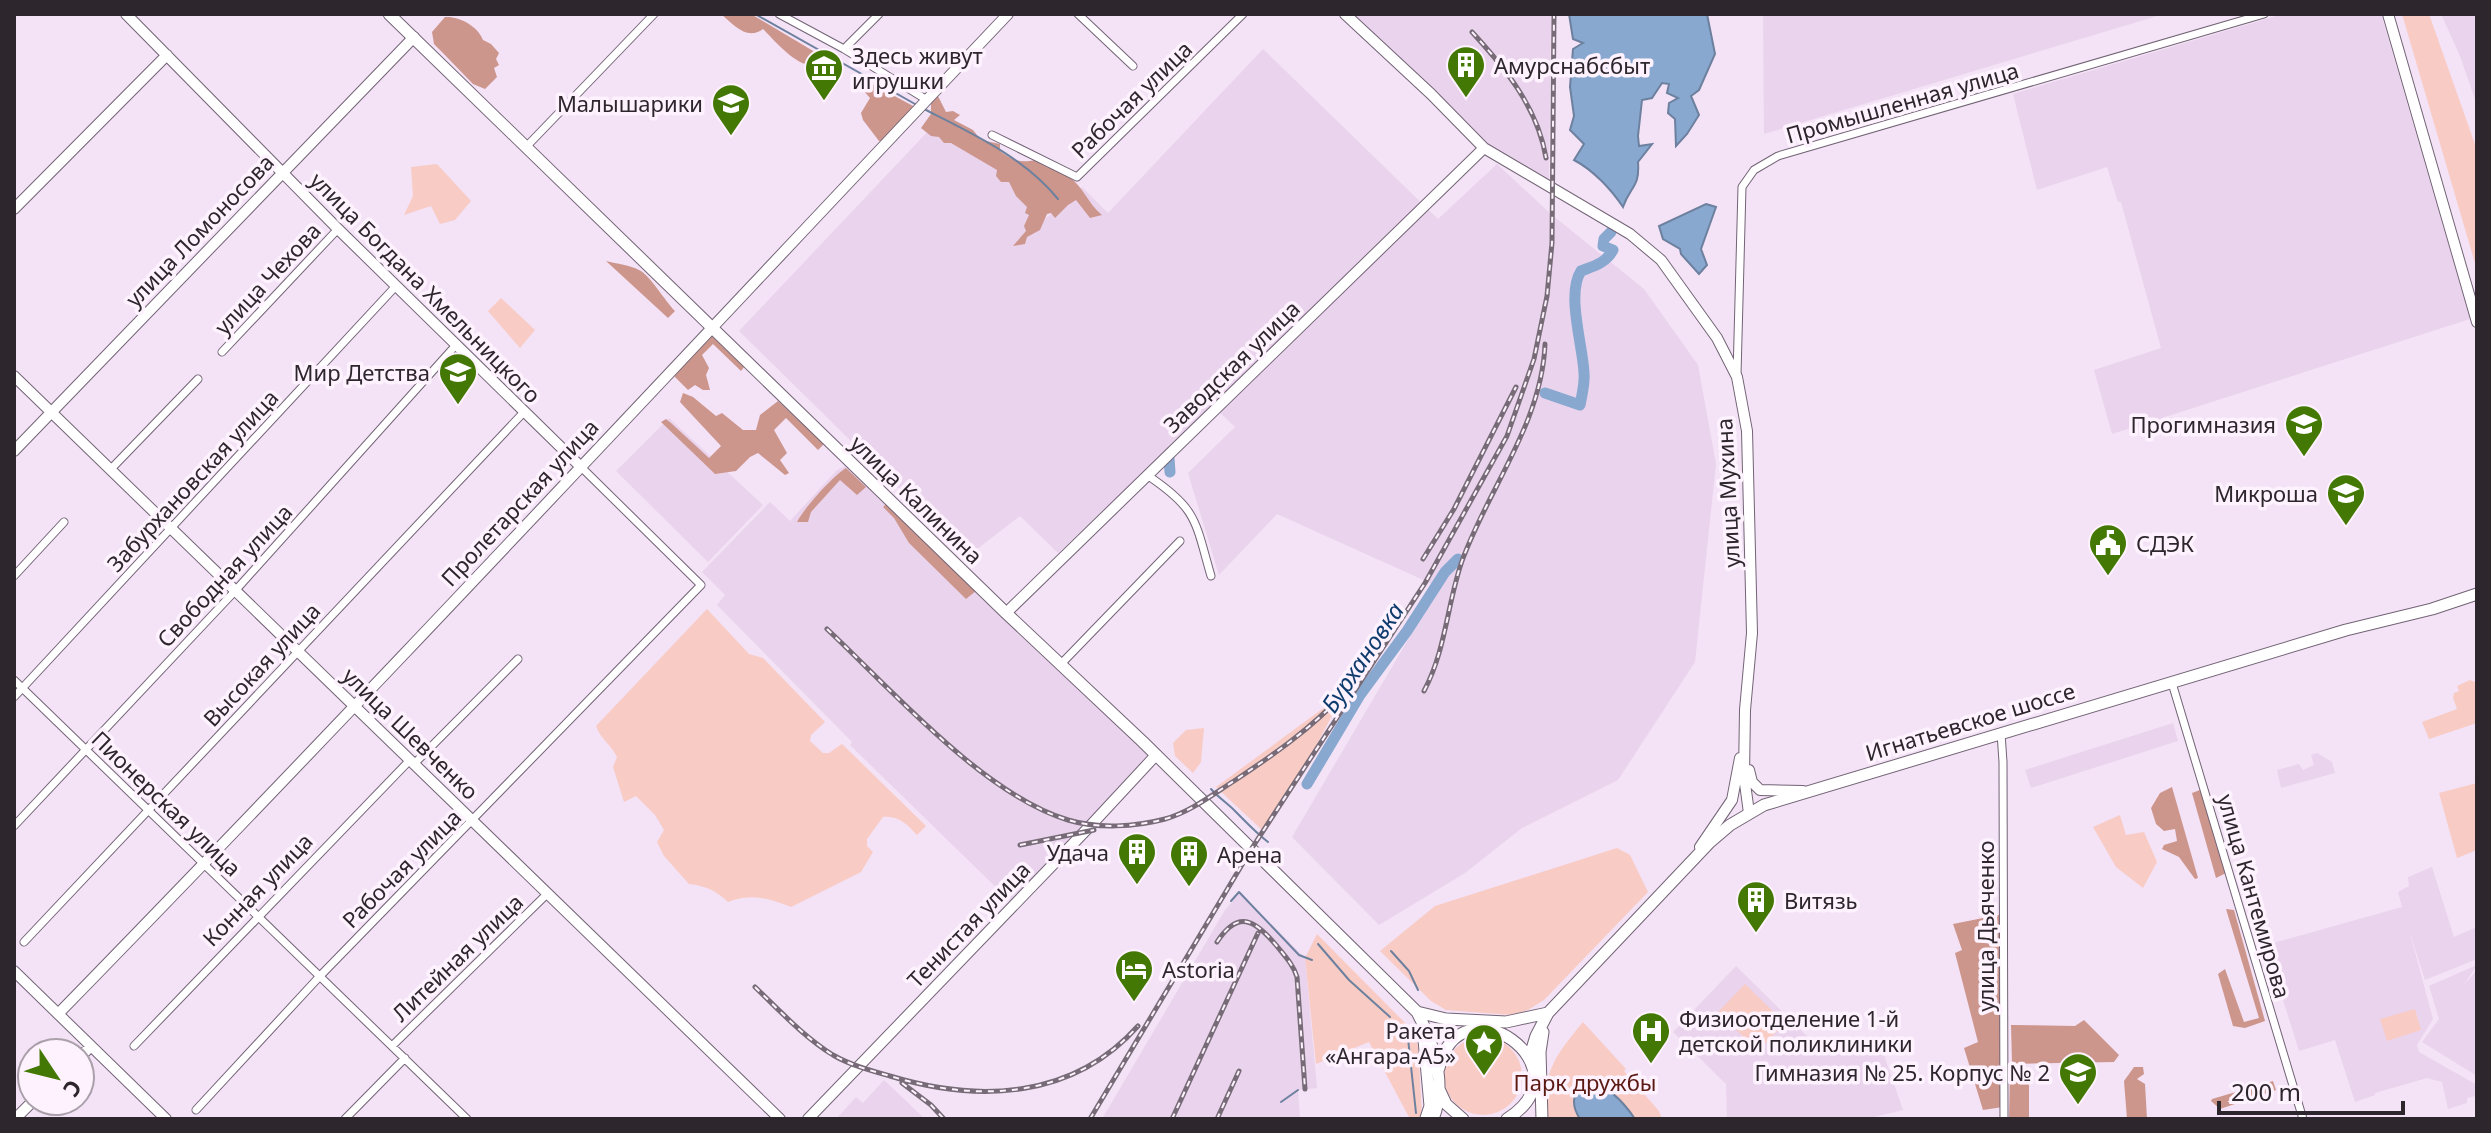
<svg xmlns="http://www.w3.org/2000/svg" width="2491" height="1133" font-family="'Noto Sans',sans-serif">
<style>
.built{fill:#ead3ed}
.green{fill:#f8ccc4}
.forest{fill:#cd968c}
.water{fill:#88a8d0;stroke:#6d819f;stroke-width:2}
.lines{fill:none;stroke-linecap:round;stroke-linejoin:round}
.stream{stroke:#6d819f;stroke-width:2}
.river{stroke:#88a8d0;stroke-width:11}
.street-casing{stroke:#726375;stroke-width:9}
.secondary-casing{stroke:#726375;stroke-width:12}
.primary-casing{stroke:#726375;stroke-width:13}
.street{stroke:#fff;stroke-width:7}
.secondary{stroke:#fff;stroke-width:10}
.primary{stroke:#fff;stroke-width:11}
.rail-casing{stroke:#766b76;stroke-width:5}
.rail{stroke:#fdf2fe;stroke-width:2;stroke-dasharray:6;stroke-linecap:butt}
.labels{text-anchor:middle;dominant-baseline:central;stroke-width:7;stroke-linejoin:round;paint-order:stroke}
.poi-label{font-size:22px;fill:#2d262d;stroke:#fdf2fe;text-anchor:start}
.street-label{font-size:22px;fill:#2d262d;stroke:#fdf2fe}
.park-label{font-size:22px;fill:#5b1911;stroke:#fdf2fe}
.water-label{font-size:24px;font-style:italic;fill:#0f3c6d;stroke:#fdf2fe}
</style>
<rect width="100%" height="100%" fill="#f4e2f6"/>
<path class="built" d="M1353 14H1551L1549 181 1490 146Z
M1763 14H2164L1764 134Z
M2283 14H2381L2470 319 2112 434 2094 370 2161 348 2121 202H2118L2107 167 2037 190 2013 94Z
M2441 14H2477V105L2460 56Z
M1263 49 1438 219 1497 164 1552 215 1644 289 1698 365 1716 464 1695 662 1618 780 1522 828 1465 873 1379 925 1292 837 1439 587 1277 514 1219 575 1188 473 1235 427 1213 406 1058 553 1020 516 968 556 739 331 932 127 998 159 1044 220 1082 187 1108 213Z
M669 418 763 505 708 562 616 471Z
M848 465 1147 755 1146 763 1014 901 1009 900 850 745 852 742 717 605 725 595 702 572 770 502 790 521 837 470Z
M2173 723 2178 741 2031 788 2025 770Z
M2317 753 2332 762 2335 773 2281 788 2277 770 2299 764 2303 770 2314 765 2311 755Z
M2432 867 2454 937 2477 927V959L2425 980 2409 930 2433 1019 2417 1045 2419 1052 2477 1085V1092L2475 1096 2467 1098V1103L2448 1109 2442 1082 2427 1078 2375 1093V1095L2355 1102 2335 1040 2299 1051 2266 945 2402 907 2398 892 2409 886 2408 877Z
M1240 892 1305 958 1317 1088 1298 1090 1300 1119H1102L1225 910Z
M2477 965 2463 986 2477 970V1076L2422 1042 2439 1019 2429 986Z
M1736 966 1826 1055 1879 1041 1903 1110 1866 1119H1727L1726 1084 1673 1032Z
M884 1080 925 1119H836L856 1097 863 1103Z"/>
<path class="green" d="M2402 14H2429L2477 150V270Z
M437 164 471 201 455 220 440 224 431 206 404 215 413 196 411 167Z
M501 298 535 330 520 348 488 311Z
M707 609 749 654 763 658 825 722 811 735 810 741 823 753H829L842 744 926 826 917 835C907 824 898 815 883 817L867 839V846L873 852 861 872 791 907C767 898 752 893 728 902 715 890 706 886 689 884L664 856 657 842 664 830 655 815 636 796 624 802 613 767 617 757C611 744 601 740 596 726Z
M2470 680 2477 683V723L2429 739 2422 722 2457 709 2453 698 2454 693 2459 691 2457 686Z
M1344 693 1317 744 1262 830 1216 787Z
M1204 728 1201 762 1193 773 1175 756 1173 743 1186 730Z
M2477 783V850L2457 858 2439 793Z
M2120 815 2126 835 2144 832 2157 862 2143 888 2116 867 2093 827Z
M1617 848 1630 855 1648 892 1544 1000 1528 1010 1511 1015 1446 1010 1431 1001 1380 951 1435 906Z
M1317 934 1412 1030 1418 1046 1422 1114 1418 1119H1410L1369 1042 1316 1064 1305 958Z
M1745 984 1785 1023 1758 1051 1718 1012Z
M2415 1009 2421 1030 2387 1041 2380 1019Z
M1583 1022 1626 1069 1624 1071 1659 1111 1662 1119H1545C1543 1072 1554 1057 1583 1022Z
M1444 1076a39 39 0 1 1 78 0a39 39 0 1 1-78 0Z"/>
<path class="forest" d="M721 14H751L825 58C809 82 776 42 763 29 747 41 734 25 721 14Z
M445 17C459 16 478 26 483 40L491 44 499 53 496 59 499 65 494 68 497 77 485 89 473 84 441 51 434 44 432 32Z
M872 84 915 107 886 139 879 141 863 120 861 113 870 98 863 90Z
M938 96 946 112 953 111 960 115 954 120 973 130 981 140 1000 144V151C1013 161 1020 163 1036 160 1044 169 1059 169 1069 177 1083 186 1088 204 1102 215L1090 218 1076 200 1068 205 1055 218 1051 213 1047 214 1040 230 1027 237 1025 244 1013 246 1026 231 1024 226 1029 215 1025 213 1027 207 1016 196 1009 182H1001L996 176 997 170 951 143H944L939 137 931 136 921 128 931 114V101Z
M606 261C617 264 630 265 639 270 649 274 665 301 675 311L668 318Z
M709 333 744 367 741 371 713 344 702 355 709 368 706 375 710 390H703L695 385 688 390 671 373Z
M683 393 693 397 716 416 722 413 743 430H756L760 415 778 401 824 444 818 450 786 418 774 430 787 453 780 460 789 473 785 475 758 453 750 457 736 471 715 474 661 422 666 419 671 423 709 458 721 446 680 402Z
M846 468 866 487 857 495 840 480 811 512 808 522H797C804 508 833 476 846 468Z
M888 502 976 591 966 599 909 543 894 518 883 507Z
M2172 787 2198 878 2195 879 2179 857 2162 849 2164 845 2177 841 2175 829 2164 831 2156 824 2151 808 2160 793Z
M2200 790 2226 873 2216 878 2192 793Z
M2226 909 2234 910 2265 1021 2245 1028 2233 1026 2218 974 2225 969 2244 1022 2259 1018Z
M2003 914V1107L1983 1110 1964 1048 1978 1042 1955 953 1962 950 1953 924Z
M2084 1020 2119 1055 2114 1062 2012 1064 2011 1025 2075 1026Z
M2134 1067H2143L2144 1074 2137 1079 2145 1084 2147 1119H2127L2124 1081Z
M2010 1069 2029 1070V1119H2009Z
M2273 1081 2276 1090 2220 1109 2211 1101 2212 1099Z"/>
<path class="water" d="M1569 14H1707L1715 54 1699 90 1691 96 1699 115 1687 134 1676 146 1675 119 1668 113 1669 103 1678 98 1667 93 1669 84 1662 83 1652 98 1642 100 1638 136 1639 146 1652 144 1638 162C1640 188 1630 186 1623 207 1611 189 1593 170 1574 160L1584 144 1570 130 1574 116 1570 87 1573 49 1583 43 1573 39Z
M1706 204 1716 207 1701 249 1707 265 1699 274 1681 254 1680 249 1663 239 1659 226Z
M1581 1080C1604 1081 1623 1101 1635 1119H1580C1570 1104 1574 1096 1581 1080Z"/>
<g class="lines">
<path class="stream" d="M755 14 915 104
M924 109C971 133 1024 157 1058 199
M1211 789C1219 798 1227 803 1235 811 1245 821 1255 832 1268 842
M1231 901 1239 892 1299 955 1312 960
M1318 944 1349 980 1390 1017
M1391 951 1409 971 1418 990
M1407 1029 1416 1113
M1281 1102 1298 1090"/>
<path class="river" d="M1545 393 1580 405C1582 394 1585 384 1584 373 1583 346 1566 294 1581 271 1594 266 1606 263 1613 250L1603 246 1604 239 1611 232
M1169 458 1170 472
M1307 784 1360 695 1407 631 1445 572 1458 559"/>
<g class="street-casing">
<path id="street" d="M779 14 844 49 927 100
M1078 14 1133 66
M844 49 879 14
M992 135 1077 177 1243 14
M527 146 654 14
M222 352 338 229
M1737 375 1742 187 1754 170 1778 156 2264 14
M110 470 198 379
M1147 475C1198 509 1195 521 1211 576
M14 576 64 522
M1060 665 1180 541
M14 680 467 1119
M2172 683 2303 1119
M14 697 396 286
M2001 733 2003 762 2004 1119
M414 764 518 659
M14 826 235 591 456 345
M24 942 524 412
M134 1046 410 760
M392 1046 547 894
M196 1110 320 976 701 585 580 466
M345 1119 405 1058"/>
</g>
<g class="secondary-casing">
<path id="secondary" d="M126 14 338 229 580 466
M1345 14 1431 94 1484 148 1630 234 1661 260 1717 338 1737 377 1747 431 1752 633 1745 710 1744 776 1749 813
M2388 14 2477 322
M14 209 167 55
M14 376 780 1119
M14 451 414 37
M1006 613 1484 148
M1749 770 1752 782 1760 790 1803 791
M1700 847 1732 800 1740 758
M14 971 166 1119
M58 1014C379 685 692 348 1008 14
M80 1057 91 1046
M15 1119 33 1101
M808 1119 1092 824 1156 755"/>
</g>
<g class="primary-casing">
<path id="primary" d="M389 14 1006 613 1143 742 1417 1012C1434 1044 1447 1084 1433 1119
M1417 1012 1446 1019 1506 1022 1548 1013
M1424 1040 1430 1106 1426 1118
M1529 1059 1536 1036 1548 1013 1710 842 1730 825 1764 805 2346 630 2432 609 2477 594
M1439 1068C1460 977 1590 1067 1507 1119
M1440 1091 1446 1104 1463 1119
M1542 1119 1540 1052 1543 1032"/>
</g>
<use href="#street" class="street"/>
<use href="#secondary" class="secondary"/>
<use href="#primary" class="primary"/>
<g class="rail-casing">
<path id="rail" d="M1472 32C1505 68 1538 108 1546 158
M1423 559 1454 509 1516 387
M827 629C892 690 983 794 1068 820 1098 829 1135 827 1165 819 1190 812 1212 795 1234 781 1273 755 1311 729 1343 694
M1424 691C1446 650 1447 604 1462 561 1488 489 1542 423 1545 344
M1020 845 1094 830
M1217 942C1238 910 1254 919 1276 945 1284 955 1293 964 1297 977L1305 1089
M755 987C780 1011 804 1037 833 1055 850 1065 872 1071 890 1076 979 1103 1073 1099 1138 1026
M902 1083 931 1105 944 1119
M1090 1119 1252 848 1425 583 1507 436 1534 359 1547 296 1552 243 1554 14
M1172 1119 1258 933
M1217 1119 1239 1071"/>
</g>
<use href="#rail" class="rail"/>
</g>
<defs>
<g id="building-pin" transform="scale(2)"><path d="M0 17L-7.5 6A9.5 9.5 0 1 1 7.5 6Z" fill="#447804" stroke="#fdf2fe"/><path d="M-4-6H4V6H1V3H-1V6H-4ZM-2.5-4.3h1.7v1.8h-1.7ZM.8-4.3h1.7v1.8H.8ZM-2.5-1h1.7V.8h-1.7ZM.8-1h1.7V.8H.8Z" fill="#fff"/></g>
<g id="museum-pin" transform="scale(2)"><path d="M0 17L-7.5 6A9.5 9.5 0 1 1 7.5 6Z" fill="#447804" stroke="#fdf2fe"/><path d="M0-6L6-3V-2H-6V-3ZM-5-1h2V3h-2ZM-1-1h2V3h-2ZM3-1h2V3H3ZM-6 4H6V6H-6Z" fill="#fff"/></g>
<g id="school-pin" transform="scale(2)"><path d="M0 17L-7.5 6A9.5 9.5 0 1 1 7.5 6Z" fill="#447804" stroke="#fdf2fe"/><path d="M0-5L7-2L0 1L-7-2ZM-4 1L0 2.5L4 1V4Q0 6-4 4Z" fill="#fff"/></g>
<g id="civic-pin" transform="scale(2)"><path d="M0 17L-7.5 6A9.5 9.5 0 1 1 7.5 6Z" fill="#447804" stroke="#fdf2fe"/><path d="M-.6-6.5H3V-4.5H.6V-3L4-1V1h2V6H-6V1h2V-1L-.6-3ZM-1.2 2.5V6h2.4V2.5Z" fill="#fff"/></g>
<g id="hotel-pin" transform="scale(2)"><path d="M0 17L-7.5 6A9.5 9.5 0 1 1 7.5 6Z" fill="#447804" stroke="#fdf2fe"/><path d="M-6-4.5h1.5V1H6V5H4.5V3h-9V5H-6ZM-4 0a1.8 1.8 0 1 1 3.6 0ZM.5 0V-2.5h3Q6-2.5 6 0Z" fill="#fff"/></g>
<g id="hospital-pin" transform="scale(2)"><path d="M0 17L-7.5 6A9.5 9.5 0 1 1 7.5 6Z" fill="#447804" stroke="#fdf2fe"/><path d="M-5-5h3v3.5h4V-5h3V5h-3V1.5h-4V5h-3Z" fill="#fff"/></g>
<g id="sight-pin" transform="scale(2)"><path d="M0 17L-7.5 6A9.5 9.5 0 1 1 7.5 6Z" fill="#447804" stroke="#fdf2fe"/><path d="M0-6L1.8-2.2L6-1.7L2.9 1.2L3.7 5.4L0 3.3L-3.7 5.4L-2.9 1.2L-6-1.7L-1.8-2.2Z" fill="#fff"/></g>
</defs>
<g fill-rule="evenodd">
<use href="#building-pin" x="1466" y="65"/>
<use href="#museum-pin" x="824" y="68"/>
<use href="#school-pin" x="731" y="103"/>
<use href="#school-pin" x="458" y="372"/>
<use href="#school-pin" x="2304" y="424"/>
<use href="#school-pin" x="2346" y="493"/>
<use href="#civic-pin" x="2108" y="543"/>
<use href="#building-pin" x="1137" y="852"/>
<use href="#building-pin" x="1189" y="854"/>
<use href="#building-pin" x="1756" y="900"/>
<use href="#hotel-pin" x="1134" y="969"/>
<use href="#hospital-pin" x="1651" y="1031"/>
<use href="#sight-pin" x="1484" y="1043"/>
<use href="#school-pin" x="2078" y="1072"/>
</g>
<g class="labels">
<g class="poi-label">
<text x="852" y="55">Здесь живут<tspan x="852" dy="25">игрушки</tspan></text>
<text x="1494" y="65">Амурснабсбыт</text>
<text x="703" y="103" text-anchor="end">Малышарики</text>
<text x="430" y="372" text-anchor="end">Мир Детства</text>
<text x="2276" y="424" text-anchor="end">Прогимназия</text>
<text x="2318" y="493" text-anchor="end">Микроша</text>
<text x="2136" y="543">СДЭК</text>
<text x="1109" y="852" text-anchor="end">Удача</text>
<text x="1217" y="854">Арена</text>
<text x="1784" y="900">Витязь</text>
<text x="1162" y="969">Astoria</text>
<text x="1679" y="1018">Физиоотделение 1-й<tspan x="1679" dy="25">детской поликлиники</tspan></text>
<text x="1456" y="1030" text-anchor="end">Ракета<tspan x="1456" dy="25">«Ангара-А5»</tspan></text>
<text x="2050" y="1072" text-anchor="end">Гимназия № 25. Корпус № 2</text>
</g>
<g class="street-label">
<text transform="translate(1131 99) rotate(-44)">Рабочая улица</text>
<text transform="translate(1902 102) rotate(-16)">Промышленная улица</text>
<text transform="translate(199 230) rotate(-46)">улица Ломоносова</text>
<text transform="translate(267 278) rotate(-47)">улица Чехова</text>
<text transform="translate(426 287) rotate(45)">улица Богдана Хмельницкого</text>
<text transform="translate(1231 366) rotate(-44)">Заводская улица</text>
<text transform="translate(192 480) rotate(-47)">Забурхановская улица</text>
<text transform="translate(1727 493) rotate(-93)">улица Мухина</text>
<text transform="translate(917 499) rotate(44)">улица Калинина</text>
<text transform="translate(519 502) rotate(-47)">Пролетарская улица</text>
<text transform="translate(224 575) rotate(-47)">Свободная улица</text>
<text transform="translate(261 664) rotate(-47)">Высокая улица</text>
<text transform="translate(1970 721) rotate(-17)">Игнатьевское шоссе</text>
<text transform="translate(411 733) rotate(44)">улица Шевченко</text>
<text transform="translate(167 803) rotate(44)">Пионерская улица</text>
<text transform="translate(401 868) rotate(-45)">Рабочая улица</text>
<text transform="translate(257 889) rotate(-46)">Конная улица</text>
<text transform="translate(2255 896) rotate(74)">улица Кантемирова</text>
<text transform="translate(968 924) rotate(-46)">Тенистая улица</text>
<text transform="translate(1985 926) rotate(-90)">улица Дьяченко</text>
<text transform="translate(457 957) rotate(-44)">Литейная улица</text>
</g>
<g class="park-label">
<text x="1585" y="1082">Парк дружбы</text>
</g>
<g class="water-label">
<text transform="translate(1362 657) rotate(-56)">Бурхановка</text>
</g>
</g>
<rect width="2491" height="1133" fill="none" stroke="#2d262d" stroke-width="32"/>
<g transform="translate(56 1077) rotate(125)"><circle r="38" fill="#fdf2fe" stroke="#aaa0aa" stroke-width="2"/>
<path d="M0-6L14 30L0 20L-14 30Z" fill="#447804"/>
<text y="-12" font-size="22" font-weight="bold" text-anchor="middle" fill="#2d262d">С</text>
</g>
<path d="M2219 1101v12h184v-12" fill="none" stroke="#2d262d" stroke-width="4"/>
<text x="2231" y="1101" font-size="24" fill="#2d262d" stroke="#fdf2fe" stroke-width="6" paint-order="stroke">200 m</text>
</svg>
